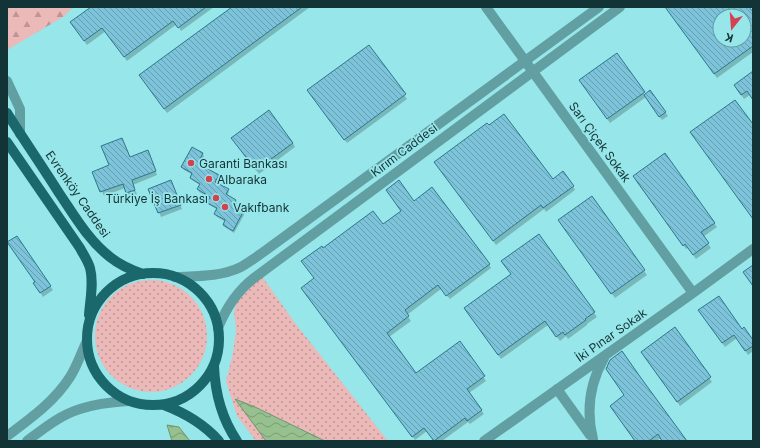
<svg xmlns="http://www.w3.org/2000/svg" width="760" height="448" font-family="Inter,sans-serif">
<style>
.grass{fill:url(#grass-dots)}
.forest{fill:url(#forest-firs)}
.water{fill:url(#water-waves);stroke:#6f9674}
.shadow{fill:#0003;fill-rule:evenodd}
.building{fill:url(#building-back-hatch);stroke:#2f778b;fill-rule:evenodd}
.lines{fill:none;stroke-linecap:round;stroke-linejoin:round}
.minor{stroke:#619fa2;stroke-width:10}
.major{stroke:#1a686c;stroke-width:10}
.poi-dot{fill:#d3434f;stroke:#97e6ea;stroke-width:1.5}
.labels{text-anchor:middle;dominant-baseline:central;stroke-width:3.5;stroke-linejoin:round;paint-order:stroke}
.street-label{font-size:12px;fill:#133436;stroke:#97e6ea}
.poi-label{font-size:12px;fill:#133436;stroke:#97e6ea;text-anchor:start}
</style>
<defs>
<pattern id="grass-dots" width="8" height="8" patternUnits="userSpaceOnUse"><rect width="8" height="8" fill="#ebb9b7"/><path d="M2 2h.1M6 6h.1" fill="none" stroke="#bd9796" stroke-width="1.8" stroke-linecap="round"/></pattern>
<pattern id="forest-firs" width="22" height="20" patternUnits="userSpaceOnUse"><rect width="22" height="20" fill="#ebb9b7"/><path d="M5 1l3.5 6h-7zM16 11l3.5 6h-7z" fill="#bd9796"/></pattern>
<pattern id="water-waves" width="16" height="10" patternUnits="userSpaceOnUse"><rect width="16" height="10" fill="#97c08f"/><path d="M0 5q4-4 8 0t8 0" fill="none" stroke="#7a9d76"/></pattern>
<pattern id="building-back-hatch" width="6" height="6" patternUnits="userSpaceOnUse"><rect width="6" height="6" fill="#7dc3d9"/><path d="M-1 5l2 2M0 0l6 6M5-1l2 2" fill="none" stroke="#659fb1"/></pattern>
</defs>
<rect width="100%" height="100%" fill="#97e6ea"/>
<path class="grass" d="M261 275 295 323 388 441H256L237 416 226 381 233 353 236 330 234 312 237 302Z
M95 336a56 56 0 1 1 112 0a56 56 0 1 1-112 0Z"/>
<path class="forest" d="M7 7H74L63 17 7 50Z"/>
<path class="water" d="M235 399 255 407 325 441H266Z
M167 425 179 427 190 441H172Z"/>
<path class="shadow" d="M93 7H214L181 31 177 24 127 61 106 31 87 45 74 27Z
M234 7H310L167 113 140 76Z
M666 7H748L753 14V52L717 78ZM720 16H744V40H720Z
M369 46 407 99 347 143 311 95Z
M616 54 645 95 665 112 668 116 662 120 646 97 610 123 583 84Z
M753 72V99L750 95 744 99 737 89Z
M122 139 130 158 150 155 157 175 133 185 137 194 130 197 125 188 104 196 93 172 110 166Z
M235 142 293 143 295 147 259 174Z
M193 148 203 154 204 157 202 161 210 165 211 168 209 171 218 176 220 179 217 184 228 190 229 192 227 196 236 201 237 204 235 208 243 212 244 215 234 233 225 227 224 225 226 222 217 217 215 214 218 210 210 205 208 203 211 198 199 192 198 189 200 185 192 180 191 178 193 175 184 170 182 167Z
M438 167 552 181 573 186 575 190 546 212 544 209 496 245Z
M636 181 714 223 717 227 703 237 711 248 696 259 688 248 686 249Z
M173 185 182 209 161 217 150 189Z
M591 197 647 275 615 298 562 225Z
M414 202 489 264 491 268 450 299 441 289 407 315 411 321 389 337 416 374 460 343 486 381 469 393 484 414 470 424 468 422 442 441H434L427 431 415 440 305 292 315 279 323 249 383 226Z
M538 236 597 317 587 324V325L568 339 566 336 560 341 548 325 501 359 468 312 512 275Z
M50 286 53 290 43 297 37 287Z
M702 315 742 330 753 342V351L748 355 737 338 725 347Z
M675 329 712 382 680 406 644 356Z
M613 410 685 441H663L661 438 657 441H636Z"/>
<path class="building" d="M91 7H206L178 28 173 21 124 57 102 28 84 41 70 22Z
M232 7H302L164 109 139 75Z
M665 7H749L753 12V46L714 74ZM720 16H744V40H720Z
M369 45 406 94 344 140 307 90Z
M617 53 645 92 607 119 579 80Z
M753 71V100L747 91 741 95 734 85Z
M650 90 666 112 659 117 644 95Z
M735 100 753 124V219L690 132Z
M269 110 293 143 256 170 231 138Z
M504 114 553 179 563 171 574 186 543 208 541 205 493 241 434 162 487 123 489 125Z
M122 138 130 157 148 150 156 171 132 180 135 190 126 193 123 184 100 192 92 172 109 165 101 146Z
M192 147 203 153 200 159 211 164 208 169 219 175 215 182 229 189 226 194 236 200 233 206 243 212 233 231 223 225 225 220 214 214 217 208 207 203 210 197 197 189 200 184 190 178 192 173 181 167Z
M665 153 715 223 701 232 709 243 693 255 685 244 683 246 633 176Z
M171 180 181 205 158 213 148 189Z
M399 180 414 201 432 187 490 264 446 296 438 285 405 310 409 316 387 333 416 373 460 341 485 376 467 389 482 410 467 421 465 418 434 441 424 428 412 437 301 288 314 278 301 261 322 246 323 248 373 211 383 224 401 211 386 190Z
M592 196 645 270 611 294 558 220Z
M539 234 595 312 585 319 586 320 565 335 563 332 556 337 545 321 498 355 464 308 511 274 501 261Z
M17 236 51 286 40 293 33 283 35 282 7 242Z
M753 265V286L743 272Z
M719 296 742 329 744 327 753 340V346L745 351 734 335 722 343 698 310Z
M675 327 711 377 677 402 641 352Z
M622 351 641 378 687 441H662L658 434 649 441H635L610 406 624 395 606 369 610 360Z"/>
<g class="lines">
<path class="minor" d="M486 7 693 293
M7 81 20 109V134
M175 277C198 276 220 277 241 267 248 263 255 258 262 253L599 7
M218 328C226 308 236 292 254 278L620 7
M557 389 590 435
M7 436C30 419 54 402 70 377 77 366 81 353 87 341
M593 439C586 411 590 383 604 358
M27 441C43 429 60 415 80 409 95 404 112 402 128 401
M484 441 693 293 753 249"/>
<path class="major" d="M7 113C24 140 42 166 59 193 74 215 88 240 110 257 120 265 131 270 143 274
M7 142 80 248C83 254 88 261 90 268 94 283 90 300 89 315
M87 339a66 66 0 1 1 132 0a66 66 0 1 1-132 0Z
M214 366C215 392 222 419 237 441
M164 405C185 413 204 424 219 441"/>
</g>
<g class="poi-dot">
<circle cx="191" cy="163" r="4"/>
<circle cx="209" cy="179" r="4"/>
<circle cx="216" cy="198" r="4"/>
<circle cx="225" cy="207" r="4"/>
</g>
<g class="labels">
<g class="street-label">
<text transform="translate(600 142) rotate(54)">Sarı Çiçek Sokak</text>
<text transform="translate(404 150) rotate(-37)">Kırım Caddesi</text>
<text transform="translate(78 194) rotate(55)">Evrenköy Caddesi</text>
<text transform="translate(611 335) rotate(-35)">İki Pınar Sokak</text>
</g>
<g class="poi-label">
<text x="199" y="163">Garanti Bankası</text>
<text x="217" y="179">Albaraka</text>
<text x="208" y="198" text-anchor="end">Türkiye İş Bankası</text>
<text x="233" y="207">Vakıfbank</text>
</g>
</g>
<rect width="760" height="448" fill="none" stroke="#133436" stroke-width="16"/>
<g transform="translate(732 28) rotate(197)"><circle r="19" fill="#97e6ea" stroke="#629fa2"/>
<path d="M0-3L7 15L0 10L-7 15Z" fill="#d3434f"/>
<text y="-6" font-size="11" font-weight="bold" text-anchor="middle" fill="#133436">K</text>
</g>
</svg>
